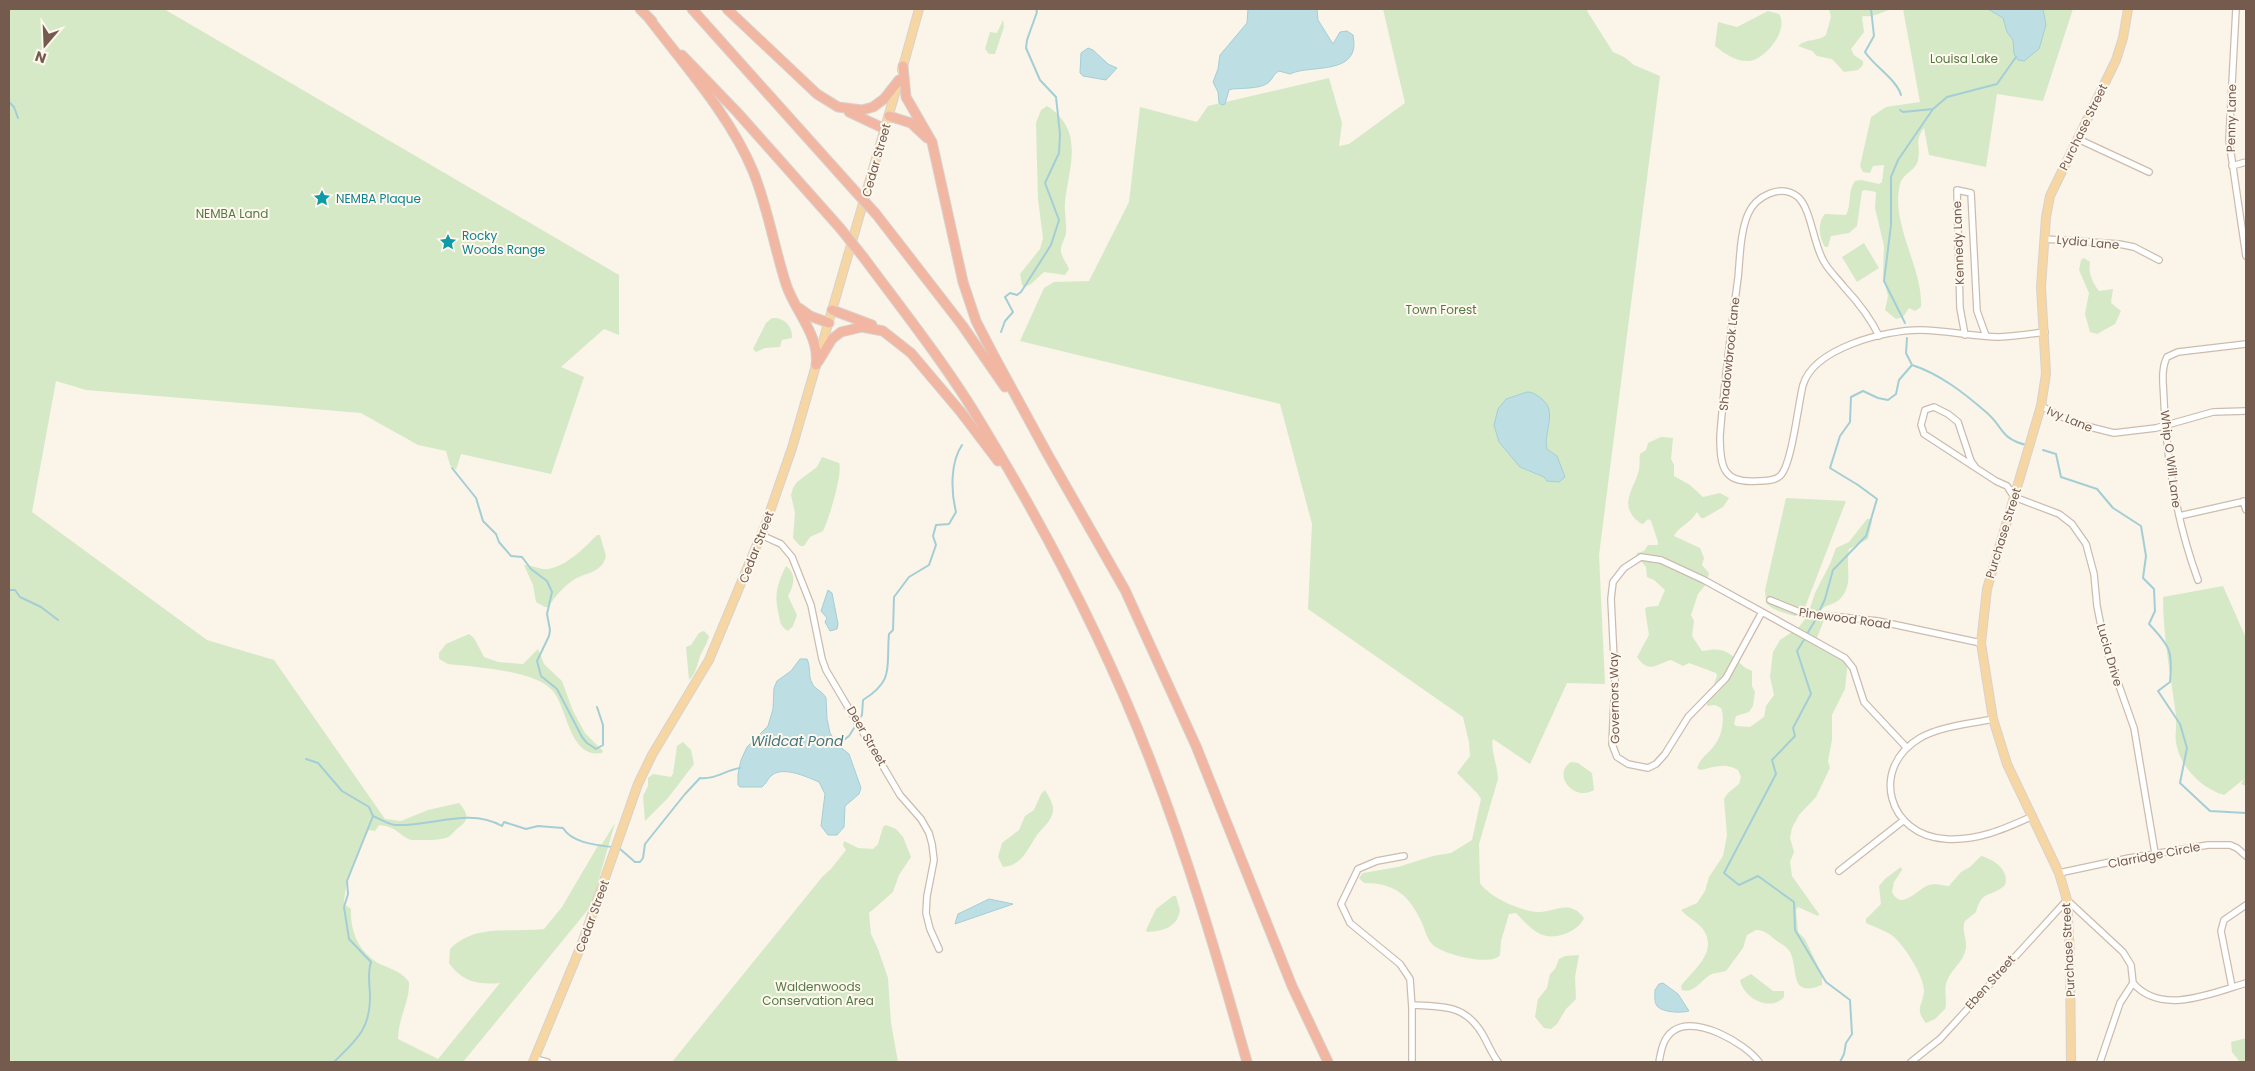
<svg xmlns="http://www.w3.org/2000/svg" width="2255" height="1071" font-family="Poppins,sans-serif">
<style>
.green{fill:#d5e9c7}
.water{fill:#bddfe4;stroke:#a4ced6}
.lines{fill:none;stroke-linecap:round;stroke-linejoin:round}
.stream{stroke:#a4ced6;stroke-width:2}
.minor-casing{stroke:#cdbcae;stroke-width:8}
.major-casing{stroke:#d8d1cd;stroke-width:10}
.highway-casing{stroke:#d8d1cd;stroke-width:11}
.minor{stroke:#fff;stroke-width:5.5}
.major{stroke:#f6d7a4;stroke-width:8}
.highway{stroke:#f2b7a2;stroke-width:9}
.highway-bridge-casing{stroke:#d8d1cd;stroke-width:11;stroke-linecap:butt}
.highway-bridge{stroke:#f2b7a2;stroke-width:9}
.labels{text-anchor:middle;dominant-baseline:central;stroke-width:4;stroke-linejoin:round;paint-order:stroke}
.park-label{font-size:12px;fill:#557945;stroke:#fef8ee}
.street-label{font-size:12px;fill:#745b4d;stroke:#fef8ee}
.culture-label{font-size:12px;fill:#0d838f;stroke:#fef8ee;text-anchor:start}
.water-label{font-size:14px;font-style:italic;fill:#44767f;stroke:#fef8ee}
</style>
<rect width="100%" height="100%" fill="#fbf4e8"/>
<path class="green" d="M9 9H164L619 275V335L604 329 561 367 584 377 551 474 461 454 456 470 450 465 446 451 418 445 361 413 86 390 56 381 32 512 207 640 274 660 385 819 401 821 428 810 459 803C468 813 470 820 458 828 455 830 453 833 450 836 443 841 420 840 411 840 398 835 398 827 379 825L375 831 369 830C358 851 345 880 344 904L351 909C350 927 356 947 372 959 383 968 399 968 409 982 410 1001 398 1019 398 1039L438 1059 500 983C479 985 462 982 449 963L450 949C475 923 512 933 544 929L562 907 599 844H602L615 823 591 906 463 1062H9Z
M1383 9H1589L1587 11 1613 52 1624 57 1634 65 1660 76 1599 555 1605 684 1567 683 1530 764 1493 739C1490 748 1498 767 1498 779L1479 844 1480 883C1490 898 1521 911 1538 912 1554 913 1569 898 1584 918 1578 932 1554 941 1540 934 1531 930 1523 920 1516 913L1509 914 1501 941 1500 955C1491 967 1441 954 1432 944 1427 939 1425 930 1422 923 1409 895 1395 883 1364 883L1359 878 1363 873 1398 867 1433 856 1451 853 1472 840 1481 799 1477 793 1457 773 1470 756 1469 742 1463 717 1308 609 1312 524 1280 404 1020 341 1044 288 1054 282 1089 281 1129 202 1140 107 1197 122 1208 106 1329 78 1342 123 1339 146 1349 144 1405 103Z
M1829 9H1894C1883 10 1876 18 1864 16L1862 17 1864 32 1851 49 1854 55 1863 61V65L1858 70 1844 72 1832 59 1817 56 1812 51 1798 46C1806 38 1818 42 1826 35L1831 17Z
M1903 9H2073L2043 101 1997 94 1986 167 1929 155 1924 128C1914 141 1921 147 1918 160 1916 171 1903 173 1900 184 1890 224 1923 267 1921 307L1915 311 1909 308 1903 317 1896 319 1885 310 1888 296 1883 275 1884 246 1875 208 1876 192 1865 190 1862 191 1857 226 1849 233 1831 236 1828 247H1825C1819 237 1817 223 1825 214L1846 215C1852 204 1847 192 1855 181L1861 180 1879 184 1882 182 1884 165 1873 166 1870 173 1863 172 1860 166 1871 117 1886 107 1920 102Z
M1768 11 1779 14C1790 30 1763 63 1746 61 1734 61 1723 52 1715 46L1718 22 1737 27Z
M1003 20 1004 27 995 54H989L985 49 990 32 997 33Z
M1047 106C1085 130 1069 167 1065 202 1064 212 1067 223 1066 233 1065 240 1060 245 1061 252 1062 258 1067 263 1069 269L1065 275 1044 272 1031 284 1025 287 1022 285 1020 274 1040 249 1043 238 1038 199 1036 123 1041 110Z
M1864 243 1879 268 1857 282 1842 257Z
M2084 258 2090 262C2088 272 2092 282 2099 291L2113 289 2111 303 2121 311 2115 324 2097 334 2090 332 2085 314 2089 293 2079 270 2081 260Z
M772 318C784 317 793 326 792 338L782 340 780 347 765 348 756 352 753 349 766 323Z
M1661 437 1673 438 1671 459 1674 465V476L1690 485 1703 497 1720 493 1729 498 1723 507 1704 518H1701L1697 512C1690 524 1680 525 1674 536L1700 548 1704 558 1702 565 1709 573 1707 583 1698 594 1691 615 1694 621 1692 636 1702 651C1723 647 1727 650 1742 665 1745 668 1748 669 1752 671V686L1755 692 1753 706 1749 712 1736 716 1734 724 1736 726 1750 727 1764 717 1766 706 1774 695 1770 677 1773 652 1780 640 1798 628 1807 617 1815 593 1830 564 1836 548 1849 542 1867 519H1870L1872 521 1868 539 1849 549C1845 567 1854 583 1841 598 1835 605 1826 604 1821 610L1824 620 1816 640 1828 652 1848 661 1845 689 1832 715V740L1828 761 1830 768 1816 797 1799 815 1792 828 1790 838 1794 852 1790 862 1792 876 1819 914 1818 916 1798 907 1796 910 1798 932 1805 939 1822 975V985C1790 998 1798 972 1791 954 1788 947 1783 945 1777 941 1770 936 1766 930 1756 930L1747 935 1743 948 1726 971C1721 973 1715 972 1710 975 1701 980 1694 994 1682 990L1681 986C1693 970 1720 951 1702 928 1696 921 1687 917 1681 910L1697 903 1705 891 1709 877 1723 856 1727 835 1724 799 1728 793 1739 784 1741 777 1738 770C1725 762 1714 767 1700 770L1697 768C1702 755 1709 754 1716 743 1722 735 1725 718 1721 708L1715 705 1707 706V703L1717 676 1716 673 1689 663 1683 666 1671 660C1658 663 1649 675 1637 657L1649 635 1645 609 1647 607 1658 606 1665 590 1654 580 1647 577 1646 567 1636 556 1637 553 1644 551 1648 545H1658V542L1651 521 1648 519 1643 524 1640 523C1617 505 1634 490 1639 470 1640 464 1639 459 1640 454L1646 450 1648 443Z
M822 457 839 463C843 473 829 519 823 531L810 537 804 546H800L793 538 795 513 791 495 793 488 797 482 817 467Z
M1786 498 1846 501 1804 610 1795 616C1784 613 1774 611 1766 603L1765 590Z
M597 535H600L606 556C602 574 584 572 572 581 562 588 555 597 548 607H545L536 602 533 585 524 565C532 565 540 570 548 569 567 566 584 548 597 535Z
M786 566C797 574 794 585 788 596L797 615 793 626 788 631C779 626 780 620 778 611 774 594 778 582 786 566Z
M2223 586 2246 638V786L2241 784 2244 779 2224 795C2203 789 2182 769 2177 747 2174 738 2177 726 2176 716 2171 676 2163 638 2163 597Z
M704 631 709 636C707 644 704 648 701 654 697 663 697 673 689 680L686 647 691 645 699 633Z
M469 634 474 638 484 657 498 662 523 664 538 649 544 664 562 681 573 711 585 733 603 751 602 753C568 759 568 705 551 689 531 670 475 667 448 664L439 659V653L446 644Z
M683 742 691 750 694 764 668 798 645 821 643 796 648 786V778L653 774 671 777 673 774 677 746Z
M1571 762 1578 763 1592 773 1594 790C1575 802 1551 775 1571 762Z
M1045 790C1049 797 1054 804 1053 812 1050 823 1043 827 1037 835 1028 848 1022 866 1003 867L998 857 1002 843 1019 830 1025 816 1034 810 1041 794Z
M886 825 896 829 903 837 911 857 899 875 893 892 869 913 871 934 878 949 888 978 891 1023 898 1062H672L823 876 831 869 846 850 843 845 844 841 858 848 873 849 878 844 883 827Z
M1981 856C1994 859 2010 871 2005 885 1991 898 1982 889 1976 912L1965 921C1961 930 1967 938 1966 948 1964 962 1951 969 1947 981 1943 990 1948 1000 1945 1009L1935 1019 1926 1023C1914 1009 1923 1005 1924 991 1924 976 1905 947 1894 937 1887 931 1874 927 1866 923V919L1881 904 1879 886 1886 878 1901 867 1902 870 1894 882 1892 892C1902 912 1918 888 1929 885 1936 883 1943 886 1949 886L1961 872 1970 867Z
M1173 896H1176L1180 910C1177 928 1163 931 1147 932L1146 930 1156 909Z
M1579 955 1575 977 1576 999 1566 1009 1557 1024 1551 1029 1544 1028 1535 1017 1538 999 1547 988 1550 974 1555 969 1559 959 1565 956Z
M1751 974 1773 991H1784V997C1769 1013 1743 997 1740 980Z
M2246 1038V1062H2240L2232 1052 2231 1042Z"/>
<path class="water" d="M1248 9H1317L1318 20 1333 44 1340 32 1347 31 1353 35C1362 77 1309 64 1290 74L1279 71C1273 74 1273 79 1268 83 1259 89 1243 88 1232 89L1229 90 1225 104 1222 105 1219 103 1218 92 1213 82 1218 69 1220 55 1247 23Z
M1988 9H2043L2046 25 2039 49 2024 61 2018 60 2014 54 2013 40 2007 32 2003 18Z
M1088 48 1093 50 1108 64 1117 68 1106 80 1083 76 1080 73 1081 53Z
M1527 392C1533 392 1537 395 1542 399 1558 412 1543 432 1547 449L1557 456 1565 477 1559 482 1547 481 1544 477 1520 467 1499 442 1494 425 1498 409 1506 399Z
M828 590 832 593 838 624 837 629 830 631 825 622 827 618 821 611Z
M800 659H807C811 667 808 676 812 683 815 690 823 691 826 698L827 719 830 733 838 745 849 754 861 788 859 794 845 806 844 827 837 835H828L821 826 825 794 819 782C807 777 784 766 772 775 768 778 766 784 762 787H740L738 785V774L741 760 747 747 768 726 773 709 774 688 777 681 791 671Z
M989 899 1013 904 955 924 958 914Z
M1663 983 1678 994 1689 1011C1682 1013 1663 1013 1657 1006 1654 1002 1655 994 1655 990L1659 984Z"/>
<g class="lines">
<path class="stream" d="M1871 9 1874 36 1865 52C1874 66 1897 80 1901 95
M9 102 14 107 18 118
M1900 110 1903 112 1933 109
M1905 323 1884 281 1891 225V177L1898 160 1933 109 1947 97 1997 84 2016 57
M1001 332 1005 321 1013 312 1005 297 1010 293 1017 295 1021 292 1051 245 1059 220 1045 183 1059 153 1060 134 1056 97 1040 80 1026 48 1027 40 1037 12 1036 9
M1912 365C1940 374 1964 393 1986 412 2004 427 1999 438 2026 445
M2043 450 2056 454 2061 477 2097 489 2113 508 2141 526 2146 556 2143 578 2154 589 2155 611 2149 624C2170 646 2173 651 2170 682L2158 691 2180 724 2187 748 2180 783 2210 811 2246 813
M452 468 476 498 483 521 496 534 499 542 511 556 522 557 531 569 547 581 552 592 547 614 550 630 549 636 537 661 541 676 557 689 582 737 587 743 596 749 603 745V725L597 707
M9 590H15L20 597 41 607 58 620
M1819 612 1825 599 1833 570 1866 536 1877 499 1858 485 1830 468 1840 436 1850 422 1851 397 1863 391 1878 398 1888 400 1896 394 1899 380 1912 365 1906 353 1907 338
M1807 634 1816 619
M1805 638 1797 651 1811 694 1793 728 1795 736 1772 760 1776 774 1724 873 1739 885 1758 876 1794 902 1795 930 1826 982 1850 1000 1852 1034 1846 1043 1844 1054 1840 1062
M858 721 862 715 863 700C895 680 886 667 889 634L893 630 894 597 909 577 929 565 936 545 933 536 936 525 949 524 956 512C951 492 950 463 962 445
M837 745 849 736 856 725
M306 759 318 763 342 791 369 807 373 816
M619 848 635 862H640L643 858 645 844 685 794 700 778C714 780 726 770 740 768
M334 1062C356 1040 370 1030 370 997 370 984 367 974 371 962L349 939 344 907 348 894 347 881 373 816C380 819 388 824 395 825 431 827 468 807 502 826L504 822 526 829 538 826 563 828C572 843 596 845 612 847"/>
<g class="minor-casing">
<path id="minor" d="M2236 9 2229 140 2246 256
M2078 139 2149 172
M2232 166 2246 162
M2045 239 2119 244 2134 247 2159 260
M1965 335 1960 308 1957 190 1971 193 1977 311 1986 336
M1879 336C1870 317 1858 302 1844 287 1837 278 1828 270 1823 260 1813 242 1811 209 1798 197 1781 183 1756 196 1748 214 1740 233 1740 258 1738 278 1731 330 1724 384 1720 436 1720 467 1723 484 1758 481 1765 481 1774 481 1780 476 1792 465 1798 404 1803 385 1814 348 1885 330 1920 330 1947 330 1973 337 1999 337 2014 336 2030 334 2045 332
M2041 406 2074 423 2114 433 2156 428 2213 412 2246 411
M1976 468 1924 434 1921 425 1925 410 1934 407 1948 414 1958 422 1971 461 1976 468 1996 481 2007 486 2014 497 2059 514 2072 524 2086 544 2094 574 2097 606 2105 646 2134 728 2155 853
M2243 501 2246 510
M2179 516 2246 501
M761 535 781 544 792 557 811 605 822 659 826 670 900 795 921 819 929 833 932 844 934 860 927 896 926 913 930 929 939 949
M2198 580C2177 523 2167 463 2164 403 2164 388 2160 371 2167 357L2178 352 2246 344
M1770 600 1802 613 1878 621 1981 643
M1762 612 1726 678 1688 717 1665 754 1656 764 1648 768 1628 764 1617 757 1612 744 1615 680 1611 599 1613 582 1624 568 1641 557 1661 560 1704 580 1820 644 1845 658 1853 668 1864 702 1907 748
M1993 719C1970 724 1941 726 1920 738 1869 768 1888 836 1946 839 1978 841 2004 829 2033 816
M1404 856 1377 861 1358 869 1341 904 1350 923 1400 964 1410 979 1412 1008V1062
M1839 871 1904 820
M2059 873 2129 858 2208 845H2230L2237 848 2246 856
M2133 983C2161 1016 2213 993 2246 983
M2232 987 2221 931 2224 920 2246 905
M1412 1005C1444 1007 1465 1004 1483 1035 1488 1044 1492 1054 1498 1062
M535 1059 547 1062
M1659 1062C1661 1051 1663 1038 1673 1031 1696 1015 1745 1043 1759 1062
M1911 1062 1940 1039 2067 900 2123 952 2131 965 2133 983 2120 1003 2100 1062"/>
</g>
<g class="major-casing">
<path id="major" d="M902 70 919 9
M533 1062 581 946 638 784 652 755 709 660 766 523 792 448 898 83
M2071 1062 2070 956 2067 900 2059 873 2007 764 1993 719 1981 643 1987 589 2041 406 2046 374 2041 287 2046 217 2050 196 2116 60 2123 38 2128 9"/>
</g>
<g class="highway-casing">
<path id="highway" d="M640 9 652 21
M692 9 855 191
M727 9 817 94 838 107 862 110 873 107 884 99 899 80
M648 17C685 66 729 114 753 171 768 208 774 247 786 284 795 312 820 335 816 365
M682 55 737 112 840 228
M903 66 906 97 932 142 963 282 976 321 993 354 1048 455 1125 590 1196 746 1292 986 1328 1062
M849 112 885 129
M889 116 911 123 927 138
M876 214 962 325 1005 387
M864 258C904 312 947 366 981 423 1046 530 1104 641 1149 757 1188 857 1218 959 1247 1062
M799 308 810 316 829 323
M832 310 872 325
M818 362 832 339 841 332 862 327 883 331 911 353 960 411 998 461"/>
</g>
<use href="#minor" class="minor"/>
<use href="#major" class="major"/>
<use href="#highway" class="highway"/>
<g class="highway-bridge-casing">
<path id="highway-bridge" d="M855 191 876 214
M840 228 864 258"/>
</g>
<use href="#highway-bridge" class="highway-bridge"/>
</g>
<defs>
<g id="sight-bare" transform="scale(1.35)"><path d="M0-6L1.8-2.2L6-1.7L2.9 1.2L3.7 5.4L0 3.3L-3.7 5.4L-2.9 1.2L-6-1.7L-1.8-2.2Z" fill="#0f9aa8" stroke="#fef8ee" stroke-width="2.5" paint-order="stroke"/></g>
</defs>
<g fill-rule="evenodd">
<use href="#sight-bare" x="322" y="198"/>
<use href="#sight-bare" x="448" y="242"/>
</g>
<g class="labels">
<g class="park-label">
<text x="1964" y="58">Louisa Lake</text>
<text x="232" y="213">NEMBA Land</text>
<text x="1441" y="309">Town Forest</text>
<text x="818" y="986">Waldenwoods<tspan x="818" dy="14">Conservation Area</tspan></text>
</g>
<g class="street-label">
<text transform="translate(2231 118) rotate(-89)">Penny Lane</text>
<text transform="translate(2083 127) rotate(-64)">Purchase Street</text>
<text transform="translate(876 160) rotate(-74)">Cedar Street</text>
<text transform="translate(2088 242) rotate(5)">Lydia Lane</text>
<text transform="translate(1958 243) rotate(-92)">Kennedy Lane</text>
<text transform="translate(1729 354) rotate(-84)">Shadowbrook Lane</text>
<text transform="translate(2070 419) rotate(23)">Ivy Lane</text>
<text transform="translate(2171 459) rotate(83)">Whip O Will Lane</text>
<text transform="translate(2003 533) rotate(-73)">Purchase Street</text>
<text transform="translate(756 547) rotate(-69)">Cedar Street</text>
<text transform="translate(1845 618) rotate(8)">Pinewood Road</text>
<text transform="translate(2110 655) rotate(74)">Lucia Drive</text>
<text transform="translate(1614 698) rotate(-91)">Governors Way</text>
<text transform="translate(867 736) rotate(60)">Deer Street</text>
<text transform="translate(2154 855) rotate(-11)">Clarridge Circle</text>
<text transform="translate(592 916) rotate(-70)">Cedar Street</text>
<text transform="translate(2068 950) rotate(-93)">Purchase Street</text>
<text transform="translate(1990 982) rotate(-48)">Eben Street</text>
</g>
<g class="culture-label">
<text x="336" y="198">NEMBA Plaque</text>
<text x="462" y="235">Rocky<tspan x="462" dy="14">Woods Range</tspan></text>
</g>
<g class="water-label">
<text x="797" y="741">Wildcat Pond</text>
</g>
</g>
<rect width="2255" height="1071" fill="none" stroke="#745b4d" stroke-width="20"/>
<g transform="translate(45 45) rotate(199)" stroke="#fef8ee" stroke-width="4" paint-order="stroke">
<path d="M0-4L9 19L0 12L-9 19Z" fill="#745b4d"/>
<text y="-8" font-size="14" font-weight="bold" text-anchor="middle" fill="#745b4d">N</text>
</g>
</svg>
